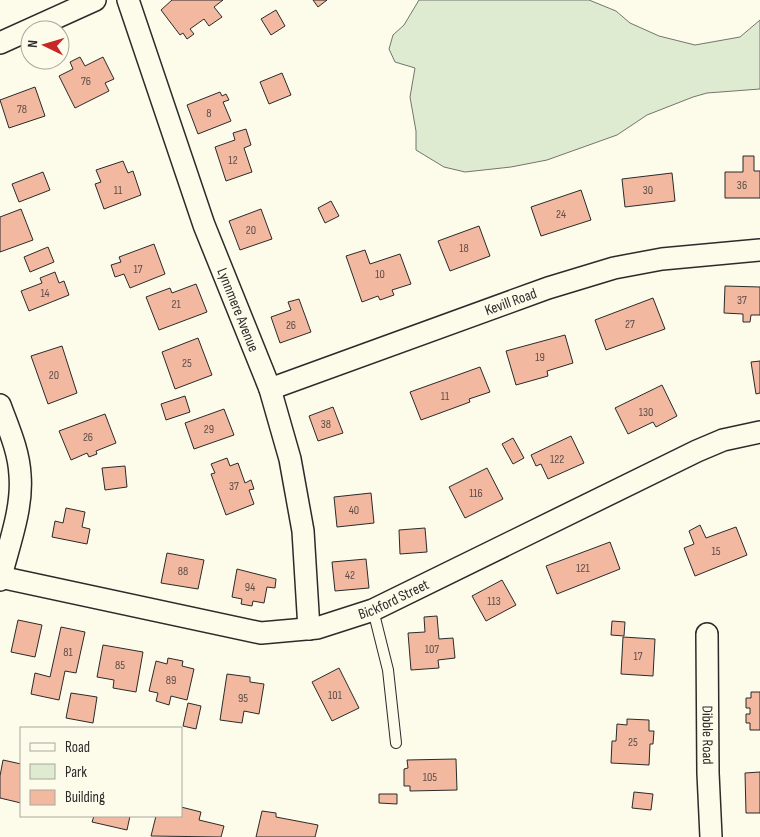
<svg xmlns="http://www.w3.org/2000/svg" width="760" height="837" font-family="'Sofia Sans Condensed',sans-serif">
<style>
.green{fill:#deebd1;stroke:#74746e}
.building{fill:#f2b8a0;stroke:#2b2b2b}
.lines{fill:none;stroke-linecap:round;stroke-linejoin:round}
.service-casing{stroke:#2b2b2b;stroke-width:12}
.minor-casing{stroke:#2b2b2b;stroke-width:24}
.service{stroke:#fdfbea;stroke-width:10}
.minor{stroke:#fdfbea;stroke-width:21}
.labels{text-anchor:middle;dominant-baseline:central;stroke-width:4;stroke-linejoin:round;paint-order:stroke}
.number-label{font-size:12px;fill:#5d4e48}
.street-label{font-size:15px;fill:#2b2b2b;stroke:#fdfbea}
</style>
<rect width="100%" height="100%" fill="#fdfbea"/>
<path class="green" d="M419 0H589L616 11 630 23 659 36 695 45 740 37 760 20V89L707 93 693 97 647 115 617 135 547 160 511 167 465 172 444 167 416 150V131L410 97 415 68 395 62 389 49 393 35 404 25Z"/>
<path class="building" d="M172 0H223L214 7 222 17 209 26 204 19 190 29 194 34 187 39 183 33 180 35 161 10Z
M313 0H327L318 7Z
M276 10 285 26 271 35 261 19Z
M80 57 85 66 103 57 114 79 105 83 109 91 75 108 59 76 73 69 70 62Z
M282 73 291 95 269 104 260 82Z
M35 87 45 116 9 128 0 100Z
M220 92 222 96 226 94 229 100 223 102 231 121 198 134 187 105Z
M246 129 251 145 244 148 252 172 226 181 215 147 235 140 233 133Z
M743 156H754V171H760V198H725V172H743Z
M123 161 128 173 133 171 141 195 104 209 95 184 101 182 96 170Z
M43 172 50 190 19 202 12 184Z
M672 173 675 201 625 207 622 179Z
M581 190 591 220 541 236 531 207Z
M331 201 339 216 325 223 318 208Z
M21 209 33 240 0 252V217Z
M261 209 272 239 240 250 229 221Z
M479 226 490 256 450 271 438 241Z
M154 244 165 274 130 288 124 274 115 277 111 265 121 262 119 257Z
M48 247 54 262 30 272 24 257Z
M365 250 370 264 400 254 411 284 392 290 394 295 380 300 378 296 362 302 346 256Z
M55 272 59 283 64 281 69 295 29 311 21 291 42 283 40 278Z
M196 284 207 312 159 330 146 297 170 288 172 293Z
M725 286 760 287V315H751L750 322H743V314L724 313Z
M653 298 665 329 606 350 595 320Z
M299 299 311 332 280 343 271 317 291 310 288 302Z
M565 335 573 363 547 371 548 376 516 385 506 351Z
M198 338 212 375 175 389 162 352Z
M62 346 77 393 48 404 31 356Z
M760 361V393L756 394 751 362Z
M480 367 490 392 469 399 470 402 421 420 410 392Z
M662 385 677 416 656 427 653 422 628 434 615 408Z
M185 396 190 412 166 420 161 404Z
M333 407 343 433 318 441 309 416Z
M224 409 234 435 194 449 185 423Z
M105 414 116 443 96 451 97 454 89 457 87 453 71 460 59 431Z
M571 436 584 463 548 479 541 464 536 466 531 455Z
M513 438 524 458 513 464 502 444Z
M227 458 230 466 238 463 245 483 251 480 254 489 249 490 254 504 226 515 211 474 215 473 211 464Z
M125 466 127 487 105 490 102 468Z
M487 468 503 499 465 518 449 487Z
M371 493 374 523 337 527 334 497Z
M66 508 85 512 82 527 90 529 87 544 52 537 55 521 63 523Z
M700 525 706 538 736 527 747 555 695 576 684 548 694 544 689 531Z
M425 528 427 552 400 554 399 530Z
M610 542 620 569 557 594 546 566Z
M167 553 204 560 198 589 161 583Z
M366 559 369 588 335 591 332 562Z
M237 569 276 579 275 588 267 587 264 603 253 601 252 606 241 604 242 599 232 597Z
M502 580 516 605 486 621 472 596Z
M437 616 439 639 453 638 455 658 438 660 439 668 411 670 408 633 425 632 424 617Z
M18 620 42 625 35 657 11 652Z
M612 621 625 622 624 636 611 635Z
M61 627 85 632 76 673 65 671 59 700 31 694 35 673 50 677Z
M623 637 655 639 653 676 621 674Z
M103 645 143 652 136 692 113 688 114 680 97 677Z
M168 658 183 661 182 666 194 669 187 700 171 696 169 705 156 701 158 693 149 691 156 661 167 664Z
M339 668 359 708 332 721 312 682Z
M227 674 250 677V682L264 684 259 714 244 711 242 723 220 720Z
M751 692H760V730H750V723H746V714H750V708H746V698H751Z
M71 693 97 697 93 723 66 718Z
M188 703 201 706 196 729 183 726Z
M627 719 649 720V731H654L653 744H650L649 765 611 763 612 741H616L617 724 627 725Z
M456 759 457 790 410 791V786H404V769L408 768 407 760Z
M3 760 21 764V803L0 798V776Z
M760 772V813H746L745 773Z
M634 792 653 794 651 810 632 808Z
M379 794H397V804L379 803Z
M181 807 201 812 199 820 224 826 221 837 151 836 156 816H181Z
M262 811 276 813V817L318 825 315 837H256Z
M94 816H130L127 830 92 822Z"/>
<g class="lines">
<g class="service-casing">
<path id="service" d="M373 610 388 670 396 743"/>
</g>
<g class="minor-casing">
<g id="minor">
<path id="s1" d="M128 0 204 225 270 389 290 459 303 531 309 629"/>
<path d="M0 43 95 0"/>
<path id="s2" d="M270 389 548 288 614 268 662 259 760 250"/>
<path d="M0 405C8 427 19 451 20 475 23 509 8 547 0 580"/>
<path id="s3" d="M0 577 261 633 317 628 373 610 697 451 723 440 760 432"/>
<path id="s4" d="M707 634 708 773 711 837"/>
</g>
</g>
<use href="#service" class="service"/>
<use href="#minor" class="minor"/>
</g>
<g class="labels">
<g class="number-label">
<text x="86" y="81">76</text>
<text x="22" y="109">78</text>
<text x="209" y="113">8</text>
<text x="233" y="160">12</text>
<text x="742" y="185">36</text>
<text x="118" y="190">11</text>
<text x="648" y="190">30</text>
<text x="561" y="214">24</text>
<text x="251" y="230">20</text>
<text x="464" y="248">18</text>
<text x="138" y="269">17</text>
<text x="380" y="274">10</text>
<text x="45" y="293">14</text>
<text x="742" y="300">37</text>
<text x="176" y="304">21</text>
<text x="630" y="324">27</text>
<text x="291" y="325">26</text>
<text x="540" y="357">19</text>
<text x="187" y="363">25</text>
<text x="54" y="375">20</text>
<text x="445" y="396">11</text>
<text x="646" y="412">130</text>
<text x="326" y="424">38</text>
<text x="209" y="429">29</text>
<text x="88" y="437">26</text>
<text x="557" y="459">122</text>
<text x="234" y="486">37</text>
<text x="476" y="493">116</text>
<text x="354" y="510">40</text>
<text x="716" y="551">15</text>
<text x="583" y="568">121</text>
<text x="183" y="571">88</text>
<text x="350" y="575">42</text>
<text x="250" y="587">94</text>
<text x="494" y="601">113</text>
<text x="432" y="649">107</text>
<text x="68" y="652">81</text>
<text x="638" y="656">17</text>
<text x="120" y="665">85</text>
<text x="171" y="680">89</text>
<text x="335" y="695">101</text>
<text x="243" y="698">95</text>
<text x="633" y="742">25</text>
<text x="430" y="777">105</text>
</g>
<g class="street-label">
<text stroke="none"><textPath href="#s2" startOffset="256">Kevill Road</textPath></text>
<text stroke="none"><textPath href="#s1" startOffset="329">Lynnmere Avenue</textPath></text>
<text stroke="none"><textPath href="#s3" startOffset="405">Bickford Street</textPath></text>
<text stroke="none"><textPath href="#s4" startOffset="101">Dibble Road</textPath></text>
</g>
</g>
<rect x="20" y="727" width="162" height="90" fill="#fdfbea" stroke="#a9a89e"/>
<rect x="30" y="743" width="25" height="8" fill="#fdfbea" stroke="#a9a89e"/>
<text x="65" y="752" font-size="15" fill="#2b2b2b">Road</text>
<rect x="30" y="764" width="25" height="15" fill="#deebd1" stroke="#a9a89e"/>
<text x="65" y="777" font-size="15" fill="#2b2b2b">Park</text>
<rect x="30" y="790" width="25" height="15" fill="#f2b8a0" stroke="#a9a89e"/>
<text x="65" y="802" font-size="15" fill="#2b2b2b">Building</text>
<g transform="translate(45 45) rotate(275)"><circle r="24" fill="#fdfbea" stroke="#a9a89e"/>
<path d="M0-4L9 19L0 12L-9 19Z" fill="#c62828"/>
<text y="-8" font-size="14" font-weight="bold" text-anchor="middle" fill="#2b2b2b">N</text>
</g>
</svg>
